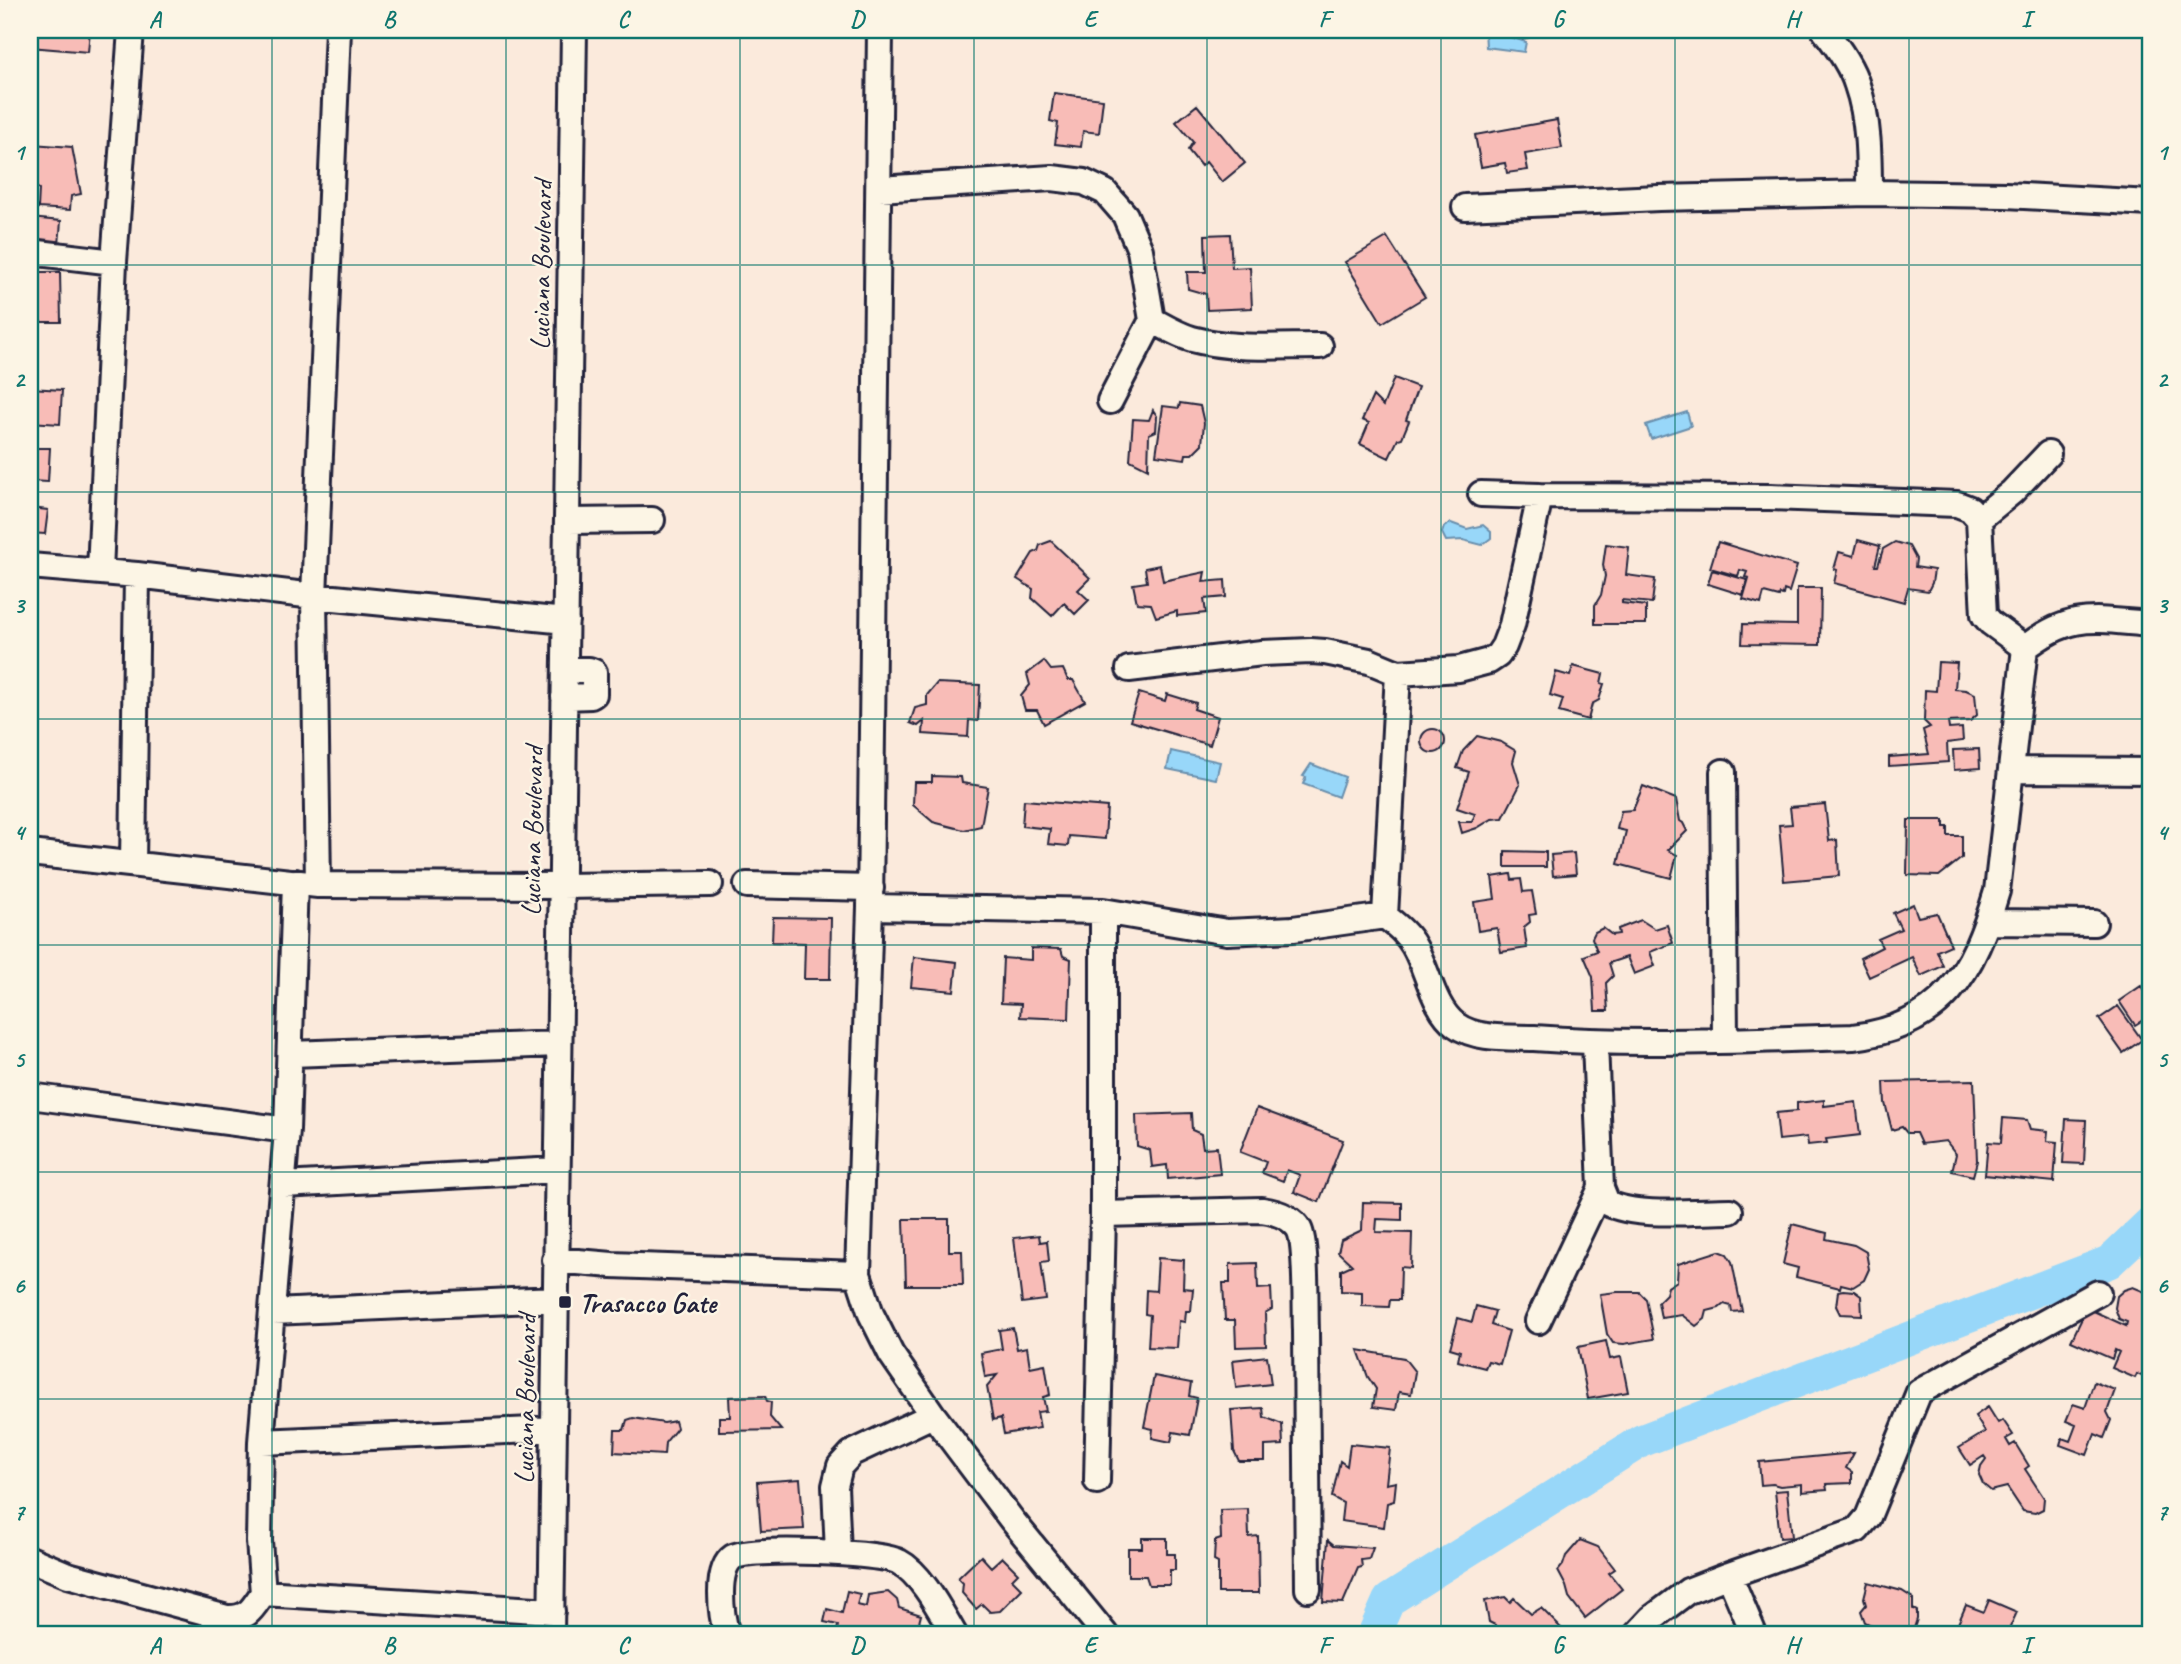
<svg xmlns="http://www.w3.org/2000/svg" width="2181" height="1664" font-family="Caveat,sans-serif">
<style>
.water{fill:#98d7f9;stroke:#698fad;stroke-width:2}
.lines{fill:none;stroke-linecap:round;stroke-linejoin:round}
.river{stroke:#98d7f9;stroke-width:33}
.building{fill:#f8bcb7;stroke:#22223b;stroke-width:2}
.minor-casing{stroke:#22223b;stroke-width:30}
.minor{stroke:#fcf5e5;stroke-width:24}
.grid{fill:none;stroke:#0f766e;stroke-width:2;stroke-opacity:0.55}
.poi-dot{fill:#22223b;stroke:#fcf5e5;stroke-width:2.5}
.labels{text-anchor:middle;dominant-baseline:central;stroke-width:5;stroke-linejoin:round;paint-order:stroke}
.street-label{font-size:28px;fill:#22223b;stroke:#fcf5e5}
.poi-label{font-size:28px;font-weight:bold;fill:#22223b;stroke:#fcf5e5;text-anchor:start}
.neatline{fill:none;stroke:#0f766e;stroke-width:2.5}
.grid-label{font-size:23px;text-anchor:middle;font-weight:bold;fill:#0f766e}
</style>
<rect width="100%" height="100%" fill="#fbeadc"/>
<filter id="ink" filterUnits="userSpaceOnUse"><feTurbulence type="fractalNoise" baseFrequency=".0143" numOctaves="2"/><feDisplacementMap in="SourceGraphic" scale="14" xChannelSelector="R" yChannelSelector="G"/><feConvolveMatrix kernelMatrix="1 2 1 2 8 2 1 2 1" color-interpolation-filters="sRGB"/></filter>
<g filter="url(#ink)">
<path class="water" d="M1485 30H1500L1503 35 1526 42 1524 52 1486 47Z
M1687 412 1691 426 1651 439 1646 425Z
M1451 523 1467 529 1483 525 1491 532V538L1482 545 1463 540 1446 541 1442 533 1444 527Z
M1171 751 1220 762 1216 779 1167 769Z
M1311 764 1345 777 1338 797 1303 784 1306 777 1303 776Z"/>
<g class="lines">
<path class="river" d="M1374 1634 1389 1600 1641 1441 2109 1262 2151 1222"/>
</g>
<path class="building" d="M30 30H90L88 52 30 47Z
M1520 30H1544L1543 33 1523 39Z
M1054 93 1103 99 1099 133 1083 131 1081 147 1055 144 1058 123 1050 121Z
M1197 105 1245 163 1222 182 1206 162 1201 166 1188 150 1193 142 1176 122Z
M1557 120 1562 148 1525 154 1528 170 1507 173 1505 163 1481 167 1475 135Z
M32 144 72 147 81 194 71 196 70 210 38 208 39 189 30 183Z
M30 218 61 221 59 245 30 242Z
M1230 234 1232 268 1250 267 1252 308 1207 310 1206 294 1188 289 1187 272H1206L1205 235Z
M1387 237 1425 297 1382 323 1345 262Z
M30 272H60L61 322H35V326H30Z
M1394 378 1418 387 1406 420 1409 421 1402 438 1398 439 1389 458 1360 444 1369 423 1362 420 1373 396 1383 406Z
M30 388 62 390 60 424 30 422Z
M1180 403 1200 406 1204 423 1202 444 1192 454H1186L1185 459 1156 455 1163 406 1179 408Z
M1153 410 1157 416 1156 431 1149 434 1148 469 1130 460 1133 419 1149 420Z
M35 448H50L48 482 30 481V451H33Z
M30 508 48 510 45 534 30 533Z
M1858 540 1880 546 1875 566H1878L1883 549 1895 542 1909 546 1916 559 1915 567 1934 570 1932 583 1928 591 1908 588 1904 602 1834 583 1837 570 1834 569 1839 552 1854 556Z
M1051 541 1090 578 1078 590 1089 600 1075 614 1064 603 1052 616 1032 598 1033 589 1017 579 1033 553 1038 551 1040 545Z
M1718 542 1797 566 1789 592 1784 590 1783 595 1780 594 1779 597 1764 593 1761 604 1743 599 1749 578 1745 577 1747 572 1740 570 1738 576 1710 568Z
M1606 544 1629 547 1626 575 1655 579 1652 603 1622 600V603L1646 606V624H1595V605L1601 595 1605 576 1603 565Z
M1160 565 1163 581 1205 572 1203 582 1225 580 1226 597 1204 599 1206 613 1177 616V611L1156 617 1151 604 1137 603 1133 584 1147 582 1145 568Z
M1712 570 1747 580 1743 595 1708 584Z
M1797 588H1821L1820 645 1742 644 1743 624 1797 625Z
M1044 661 1051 670 1063 669 1068 680H1073L1085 701 1044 724 1037 710H1025L1021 696 1030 685 1027 674Z
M1938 662 1957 663 1955 689 1966 690 1975 694 1977 715 1970 721 1948 722 1949 729 1962 728 1963 741 1947 743 1948 762 1889 766V757L1929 754 1923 730 1930 727 1924 721 1925 690 1936 691Z
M1573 666 1603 674 1601 683 1604 684 1599 700 1592 704 1588 720 1559 712 1563 699 1550 695 1556 672 1570 676Z
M937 683 980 685 978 721 969 720 968 737 923 734 924 721 918 726 910 723 915 708 927 705V695Z
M1139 693 1165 701 1167 694 1196 703 1194 709 1218 717 1210 745 1130 721Z
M1421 741a12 12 0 1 1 24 0a12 12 0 1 1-24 0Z
M1477 736 1501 742 1516 751 1513 762 1520 785 1503 818 1492 819 1477 828 1462 833 1459 822H1472L1475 814 1457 808 1469 772 1457 768 1463 751Z
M1979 749 1980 768 1954 770 1953 750Z
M932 776 961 777 962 783 988 787 981 826 964 830 933 822 913 805 914 782H932Z
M1643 786 1676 799 1680 821 1683 823 1687 831 1668 850 1677 855 1671 878 1618 864 1626 831 1617 829 1621 811 1633 810Z
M1024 800 1107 807 1105 839 1069 836 1068 846 1048 844 1050 829 1022 826Z
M1825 804 1829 841 1837 840 1839 876 1784 881 1779 825 1792 824 1790 807Z
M1908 820H1944V827H1948V836H1962V858L1939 876 1907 875Z
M1505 851 1546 852V867H1505Z
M1574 853 1576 874 1553 876 1551 855Z
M1511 874 1512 880 1521 879 1523 892 1532 891 1536 914 1529 915 1530 922 1524 927 1527 948 1501 952 1497 928 1478 931 1474 902 1495 899 1492 877Z
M1913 904 1918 917 1937 913 1951 945 1937 951 1943 966 1921 976 1912 957 1869 977 1860 958 1882 947 1878 939 1901 929 1893 913Z
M773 917 831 918 830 979H804L805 943 772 942Z
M1641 920 1655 929 1667 925 1673 943 1650 952 1655 966 1634 974 1627 957 1609 963 1613 976 1606 983 1608 1011H1595L1593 977 1584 956 1597 951 1592 938 1595 932 1603 928 1612 935 1619 934 1618 929Z
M1031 948 1061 949 1063 956 1071 959 1069 1019 1020 1017 1021 1004 1001 1003 1003 958 1031 960Z
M914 957 957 962 954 991 911 987Z
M2141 986 2147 995 2151 992V1015L2135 1025 2119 1001Z
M2118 1006 2142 1040 2123 1053 2099 1019Z
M1974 1080 1977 1161 1973 1176 1952 1171 1956 1154 1946 1141 1921 1144 1916 1133H1907L1902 1127 1892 1130 1885 1103 1884 1082Z
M1824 1100V1106L1856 1102 1860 1135 1826 1139 1827 1143 1808 1145 1807 1137 1779 1140 1776 1113 1797 1111V1103Z
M1257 1108 1343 1140 1319 1202 1294 1192 1300 1175 1287 1170 1283 1181 1262 1173 1266 1162 1240 1152Z
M1191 1113 1192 1130 1201 1134 1203 1148 1217 1147 1220 1174 1168 1179 1167 1165 1152 1167 1150 1150 1137 1146 1136 1115Z
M2003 1118 2027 1120 2030 1129 2048 1131 2047 1141 2057 1142 2054 1182 1985 1175 1988 1142 2001 1143Z
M2066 1119 2086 1120 2084 1164 2063 1163Z
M1363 1202 1402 1203V1220L1377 1219 1376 1232 1412 1233 1411 1268 1401 1267 1400 1300H1390L1389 1307 1362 1306V1292L1341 1291V1270L1352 1265 1338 1252 1341 1240 1362 1230Z
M904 1219H949V1251H962L963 1285H906Z
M1792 1224 1827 1233 1826 1239 1854 1245 1866 1252 1869 1269 1864 1280 1853 1287 1841 1284 1840 1288 1796 1277 1798 1268 1783 1264Z
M1039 1235 1040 1242 1047 1241 1049 1261 1041 1262 1046 1300 1022 1303 1014 1238Z
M1719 1251 1727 1254 1732 1262 1742 1311 1732 1312 1731 1306 1724 1304 1719 1308 1707 1311 1705 1319 1696 1326 1682 1315 1661 1318 1658 1302 1666 1294 1668 1287 1677 1281 1678 1264Z
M1158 1258 1184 1260 1183 1288 1193 1289 1191 1311H1186L1185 1322 1179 1321 1177 1348 1148 1347 1150 1315 1145 1314 1146 1290 1156 1291Z
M1257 1263 1258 1289 1271 1288 1272 1309 1265 1313 1266 1346 1236 1347 1235 1320H1225L1223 1283H1230V1264Z
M2151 1278V1380L2137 1374 2135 1378 2112 1368 2119 1352 2115 1350 2112 1359 2071 1341 2087 1308 2126 1326 2127 1322 2119 1319 2115 1308 2117 1296 2124 1290 2133 1287 2145 1292Z
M1843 1290 1854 1291 1861 1296 1862 1315 1840 1314 1836 1306 1838 1291Z
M1617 1292H1639L1646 1299 1654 1339 1624 1344 1613 1343 1607 1334 1600 1294Z
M1476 1306 1495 1311 1491 1325 1509 1331 1500 1364 1488 1361 1485 1368 1458 1361 1460 1351 1450 1348 1458 1318 1472 1322Z
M1013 1328 1017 1349 1027 1347 1030 1367 1045 1364 1050 1395 1043 1397 1046 1411 1037 1412 1040 1428 1004 1434 1001 1418 993 1420 987 1387 997 1375 985 1377 981 1353 1002 1349 999 1330Z
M1606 1341 1610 1359 1621 1357 1628 1392 1588 1399 1578 1347Z
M1358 1350 1404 1358 1415 1372 1411 1394 1399 1392 1396 1410 1373 1407 1376 1389 1368 1377Z
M1267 1356 1271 1384 1236 1388 1233 1360Z
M1154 1376 1191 1383 1189 1396 1197 1398 1190 1435 1173 1432 1171 1442 1152 1438 1153 1429 1144 1427Z
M2094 1382 2115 1390 2107 1412 2111 1420 2104 1438 2095 1434 2087 1455 2060 1445 2062 1438 2070 1441 2076 1425 2066 1421 2073 1404 2085 1408Z
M765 1396 767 1401 771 1402 770 1417 781 1430 719 1431V1417H730L729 1397Z
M1988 1407 1998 1423 2003 1420 2013 1435 2006 1439 2010 1446 2015 1443 2029 1466 2025 1469 2044 1498 2043 1509 2035 1513 2023 1511 2007 1487 1991 1491 1983 1484 1979 1475 1981 1466 1986 1459 1984 1456 1970 1465 1959 1448 1985 1432 1975 1416Z
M1263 1408 1264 1417 1282 1424 1283 1445 1265 1446V1461H1239L1234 1451 1231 1410Z
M633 1418 664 1423 675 1421 677 1428 665 1443 664 1455 614 1452 615 1430H624L627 1420Z
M1350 1444 1390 1448 1386 1484 1396 1482 1394 1501 1387 1503 1384 1527 1341 1521 1343 1503 1332 1497 1340 1461 1347 1466Z
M1854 1453 1846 1468 1852 1472V1483L1826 1484 1827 1490 1802 1492V1484L1780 1486 1773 1484 1761 1485 1759 1462Z
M800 1479 804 1529 761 1531 757 1482Z
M1787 1490 1792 1537 1780 1538 1775 1491Z
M1248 1509 1249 1537 1258 1536 1259 1593H1218V1563L1214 1561 1215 1541 1221 1539 1220 1510Z
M1142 1538H1167V1554H1175V1570H1170V1585H1149L1146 1576H1128V1548H1142Z
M1328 1540 1334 1545 1373 1548 1369 1559 1361 1560 1362 1567 1358 1568 1343 1603 1323 1602Z
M1580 1540 1598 1547 1615 1569 1609 1573 1622 1589 1585 1618 1569 1597 1566 1586 1558 1571 1563 1565 1566 1556Z
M981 1556 991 1567 1002 1557 1018 1573 1012 1579 1022 1589 1000 1611 990 1612 982 1604 976 1609 962 1593 963 1583 958 1578Z
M1868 1582 1902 1591 1913 1598V1609L1917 1611V1619L1913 1631 1903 1628 1896 1634H1876L1868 1631 1871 1625 1865 1622 1861 1611 1866 1605 1864 1598Z
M847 1591 860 1594 857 1605 866 1607 868 1595 888 1592 897 1600 899 1608 921 1615 916 1634H841L837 1632 838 1625 824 1622 827 1609 842 1613Z
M1505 1597 1510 1602 1514 1598 1531 1614 1541 1608 1567 1634H1496L1495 1625 1489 1622 1485 1601Z
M1989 1600 2017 1612 2007 1634H1970L1971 1632 1957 1626 1966 1605 1984 1612Z
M1028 1626 1034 1634H1016Z"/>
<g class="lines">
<g class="minor-casing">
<path id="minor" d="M880 30 870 907 858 1274 871 1314 891 1354 933 1415 1012 1520 1105 1634
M1824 30C1837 46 1851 65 1857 85 1869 119 1869 158 1869 193
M879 189 1052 178 1084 182 1105 192 1125 215 1140 250 1152 320 1110 401
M1465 207 1659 198 1869 193 2006 195 2151 203
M30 252 114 262
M1152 320C1165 327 1178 335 1192 339 1233 350 1278 346 1320 346
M1481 494 1540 496 1770 497 1957 504 1970 509 1979 519 1984 615 1991 623 2025 648
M1979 519 2012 492 2048 454
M568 521 652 520
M30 566 137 575 314 596 566 621
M100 571 114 262 131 30
M1129 669 1262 653 1311 651 1325 652 1369 661 1398 673 1459 669 1489 661 1498 655 1504 646 1512 625 1540 496
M564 697 591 696 594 694V672L589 670H565
M2011 770 2151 771
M1723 772 1725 1041
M30 853 318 885 561 886 710 884
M133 864 137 575
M295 882 287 1130 261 1442 259 1541 263 1593 552 1611
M318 885 314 596 338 30
M747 885 871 888
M870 907 1103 911 1227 932 1293 929 1385 916C1396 925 1407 933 1414 946 1428 970 1433 1008 1456 1025 1476 1040 1510 1037 1534 1038 1640 1046 1746 1040 1853 1037 1943 1026 1973 973 1997 891L2025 648C2072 611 2095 620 2151 624
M1385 916 1398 673
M1988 922 2094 923
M1595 1043 1601 1188 1607 1203C1637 1218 1696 1211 1730 1211
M291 1054 558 1044
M30 1096 287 1130
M283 1185 557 1170
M1103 1214 1262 1210C1276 1212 1291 1216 1299 1229 1307 1244 1305 1310 1306 1331 1306 1417 1307 1503 1308 1589
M555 1260 612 1265 858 1274
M273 1312 555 1299
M1538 1321 1601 1188
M261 1442 554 1429
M1097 1481 1103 1214V911
M838 1553 835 1486 840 1466 852 1453 933 1415
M30 1559 68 1575 227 1618C248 1619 252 1609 263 1593
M1729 1575 1754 1634
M551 1634 574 30
M727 1634C721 1616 715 1569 733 1557 749 1547 882 1552 899 1562 922 1574 941 1612 954 1634
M1637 1634 1652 1618 1688 1591 1729 1575 1857 1530 1868 1517 1919 1392 2098 1293"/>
</g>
<use href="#minor" class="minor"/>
</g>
</g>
<path class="grid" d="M272 30V1634M506 30V1634M740 30V1634M974 30V1634M1207 30V1634M1441 30V1634M1675 30V1634M1909 30V1634M30 265H2151M30 492H2151M30 719H2151M30 945H2151M30 1172H2151M30 1399H2151"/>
<rect class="poi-dot" x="558" y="1295" width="14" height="14" rx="3.5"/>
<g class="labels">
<g class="street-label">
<text transform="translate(541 265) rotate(-89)">Luciana Boulevard</text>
<text transform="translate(532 831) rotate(-89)">Luciana Boulevard</text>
<text transform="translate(525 1399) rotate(-89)">Luciana Boulevard</text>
</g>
<g class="poi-label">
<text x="579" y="1302">Trasacco Gate</text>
</g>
</g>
<rect width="2181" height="1664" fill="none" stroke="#fcf5e5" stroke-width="77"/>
<rect x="38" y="38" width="2104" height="1588" class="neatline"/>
<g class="grid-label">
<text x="155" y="27">A</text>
<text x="389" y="27">B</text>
<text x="623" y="27">C</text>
<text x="857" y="27">D</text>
<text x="1090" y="27">E</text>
<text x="1324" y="27">F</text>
<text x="1558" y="27">G</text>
<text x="1792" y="27">H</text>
<text x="2026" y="27">I</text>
<text x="19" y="160">1</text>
<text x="2162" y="160">1</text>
<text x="19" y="387">2</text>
<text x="2162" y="387">2</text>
<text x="19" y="613">3</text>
<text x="2162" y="613">3</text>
<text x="19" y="840">4</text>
<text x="2162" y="840">4</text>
<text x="19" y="1067">5</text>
<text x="2162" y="1067">5</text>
<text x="19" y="1293">6</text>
<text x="2162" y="1293">6</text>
<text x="19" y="1520">7</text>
<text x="2162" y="1520">7</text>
<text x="155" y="1653">A</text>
<text x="389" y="1653">B</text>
<text x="623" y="1653">C</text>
<text x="857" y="1653">D</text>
<text x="1090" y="1653">E</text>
<text x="1324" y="1653">F</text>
<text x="1558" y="1653">G</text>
<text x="1792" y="1653">H</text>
<text x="2026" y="1653">I</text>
</g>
</svg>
